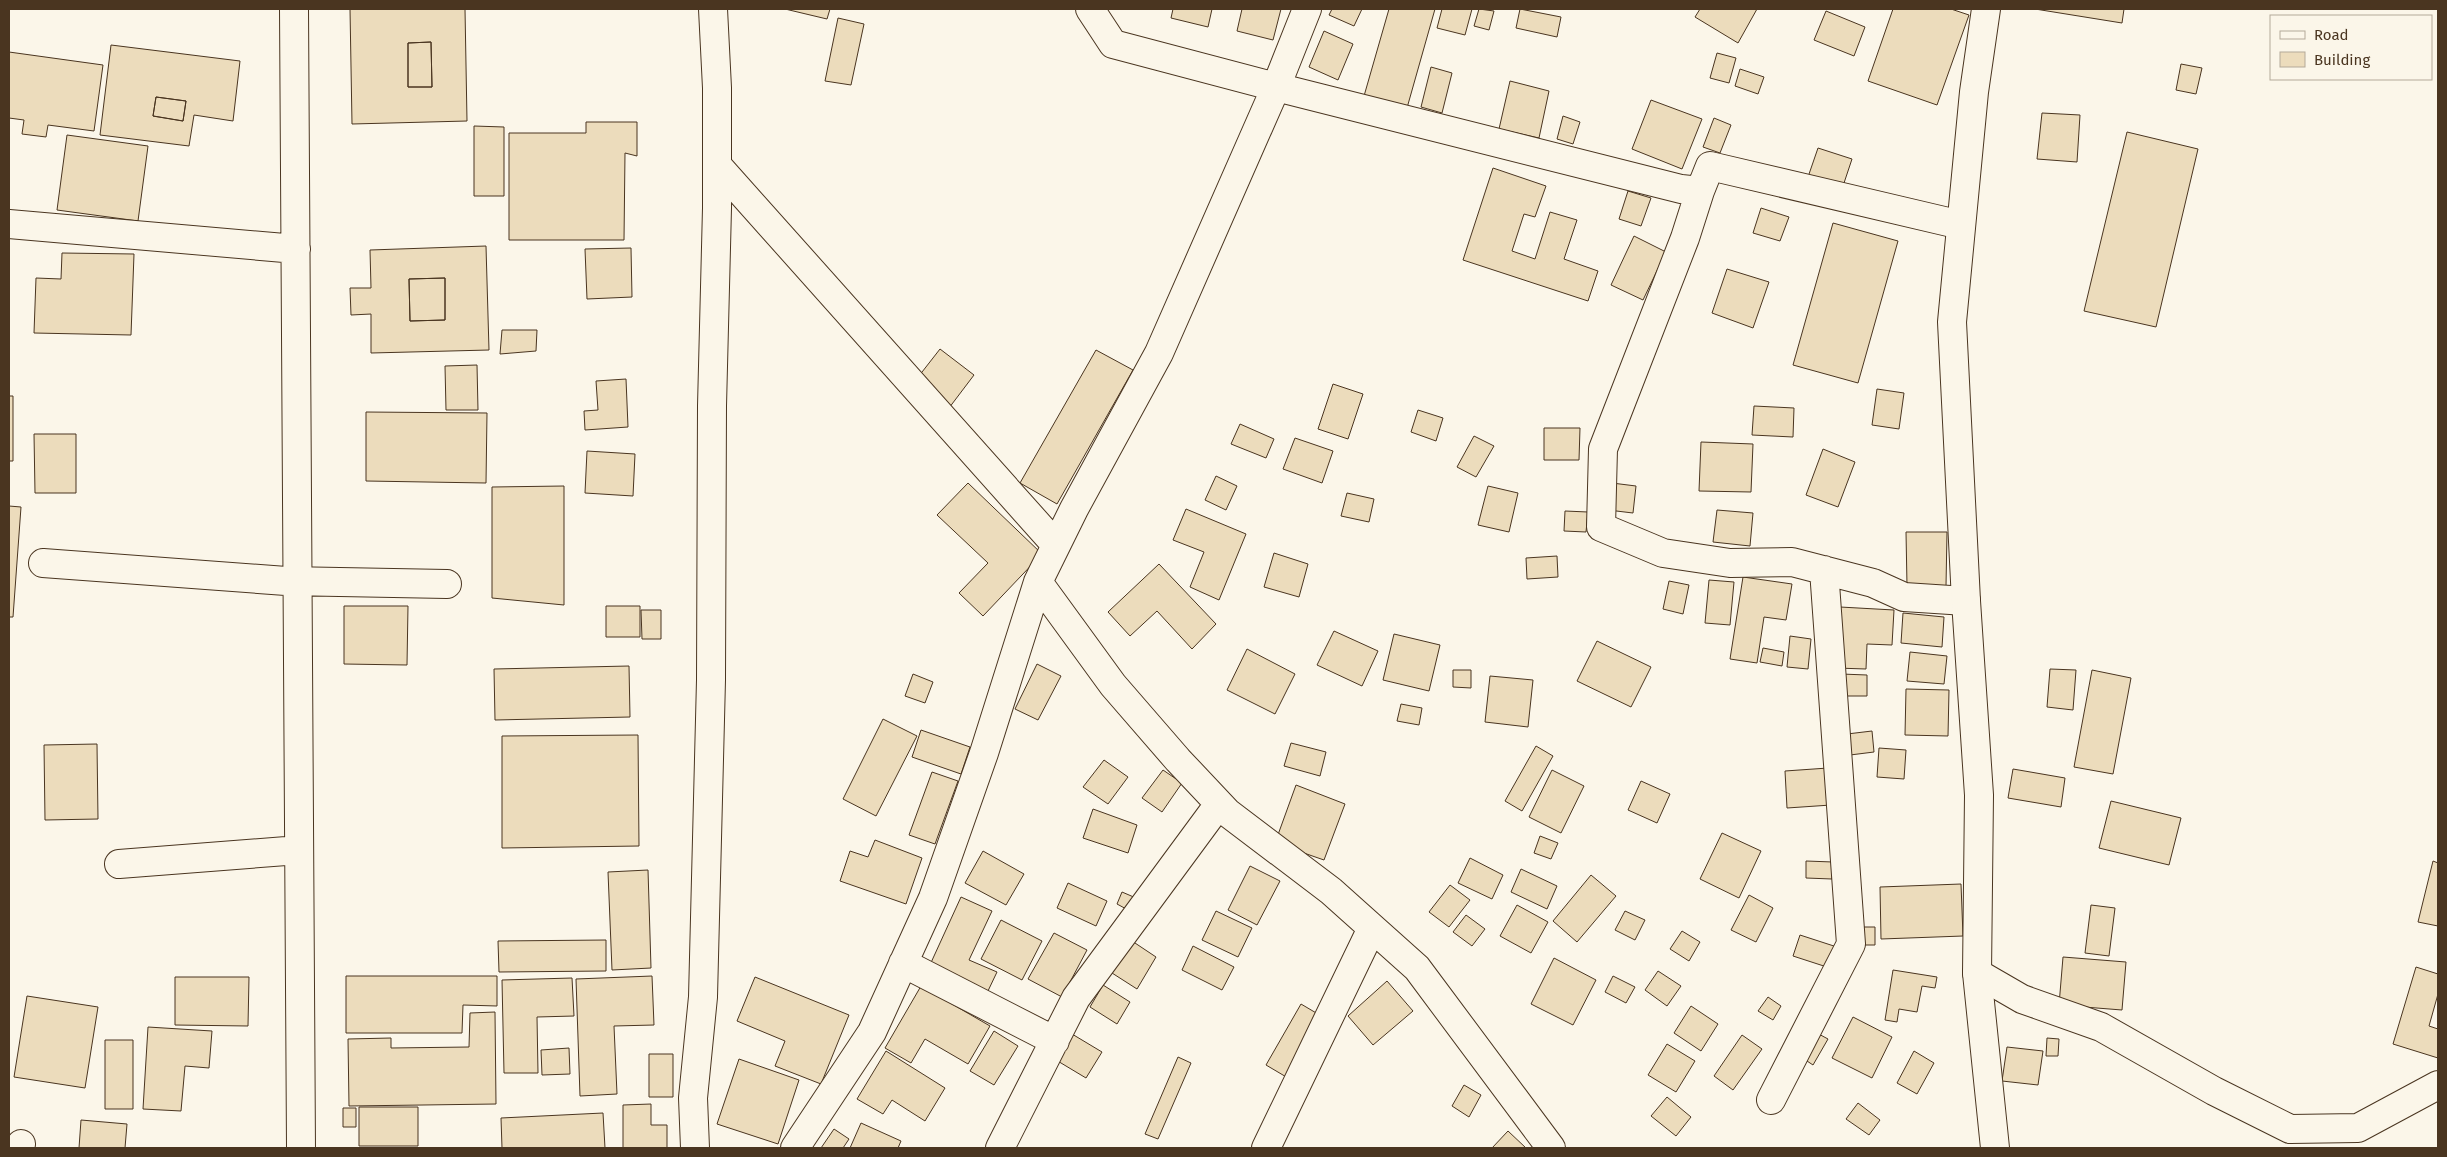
<svg xmlns="http://www.w3.org/2000/svg" width="2447" height="1157" font-family="'Fira Sans',sans-serif">
<style>
.building{fill:#ecdcbc;stroke:#4a3520;fill-rule:evenodd}
.lines{fill:none;stroke-linecap:round;stroke-linejoin:round}
.street-casing{stroke:#4a3520;stroke-width:30}
.secondary-casing{stroke:#4a3520;stroke-width:30}
.street{stroke:#fbf6e9;stroke-width:28}
.secondary{stroke:#fbf6e9;stroke-width:28}
</style>
<rect width="100%" height="100%" fill="#fbf6e9"/>
<path class="building" d="M350 9H465L467 121 352 124ZM431 42 432 87H408V43Z
M785 9H830L827 19Z
M1173 9H1212L1208 27 1171 18Z
M1242 9H1281L1273 40 1237 31Z
M1332 9H1362L1354 26 1329 15Z
M1389 9H1435L1405 115 1362 103Z
M1442 9H1472L1465 35 1437 28Z
M1479 9 1494 11 1489 30 1474 26Z
M1520 9 1561 17 1557 37 1516 28Z
M1700 9H1757L1738 43 1695 17Z
M1893 9H1951L1969 15 1937 105 1868 81Z
M2035 9H2124L2122 23Z
M1826 11 1865 27 1854 56 1814 40Z
M838 18 864 24 851 85 825 81Z
M1324 31 1353 44 1338 80 1309 67Z
M431 42 432 87H408V43Z
M111 45 240 61 233 121 194 115 189 146 100 135ZM156 97 186 101 183 121 153 116Z
M9 52 103 65 94 131 48 125 46 137 22 134 24 120 9 118Z
M1717 53 1736 58 1729 83 1710 78Z
M2181 64 2202 68 2196 94 2176 90Z
M1431 67 1452 73 1442 113 1421 107Z
M1740 69 1764 77 1758 94 1735 86Z
M1510 81 1549 91 1539 138 1499 129Z
M156 97 186 101 183 121 153 116Z
M1651 100 1702 119 1682 169 1632 149Z
M2042 113 2080 115 2077 162 2037 159Z
M1563 116 1580 122 1573 144 1557 139Z
M1714 118 1731 125 1720 153 1703 147Z
M586 122H637V156L625 153 624 240H509V133H586Z
M474 126 504 127V196H474Z
M2127 132 2198 149 2156 327 2084 311Z
M67 135 148 146 138 221 57 210Z
M1818 148 1852 159 1842 189 1808 177Z
M1493 168 1546 186 1535 217 1524 214 1512 251 1535 259 1550 212 1577 220 1564 259 1598 271 1588 301 1463 260Z
M1628 191 1651 198 1641 226 1619 219Z
M1761 208 1789 217 1780 241 1753 233Z
M1833 223 1898 241 1858 383 1793 365Z
M1634 236 1666 252 1643 300 1611 285Z
M486 246 489 350 371 353V314L351 315 350 288H371L370 250ZM445 278V320L410 321 409 279Z
M631 248 632 297 587 299 585 249Z
M62 253 134 254 131 335 34 333 36 278 61 279Z
M1727 269 1769 282 1753 328 1712 313Z
M445 278V320L410 321 409 279Z
M502 330H537L536 351 500 354Z
M940 349 974 375 949 408 915 381Z
M1096 350 1133 370 1057 504 1020 483Z
M477 365 478 410H446L445 366Z
M626 379 628 427 585 430 584 411 598 410 596 381Z
M1333 384 1363 394 1348 439 1318 429Z
M1877 389 1904 393 1899 429 1872 425Z
M9 396H13V461H9Z
M1754 406 1794 408 1793 437 1752 435Z
M1418 410 1443 418 1436 441 1411 432Z
M366 412 487 413 486 483 366 481Z
M1240 424 1274 439 1266 458 1231 444Z
M1544 428H1580L1579 460H1544Z
M34 434H76V493H35Z
M1474 436 1494 446 1476 477 1457 467Z
M1295 438 1333 451 1322 483 1283 469Z
M1701 442 1753 444 1751 492 1699 491Z
M1823 449 1855 462 1838 507 1806 495Z
M587 451 635 454 633 496 585 493Z
M1216 476 1237 486 1226 510 1205 500Z
M968 483 1042 554 983 616 959 593 988 563 937 515Z
M1612 483 1636 486 1633 513 1608 510Z
M564 486V605L492 598V487Z
M1488 486 1518 493 1509 532 1478 525Z
M1347 493 1374 499 1369 522 1341 516Z
M9 506 21 507 13 617H9Z
M1186 509 1246 534 1219 600 1190 587 1204 552 1173 540Z
M1717 510 1753 513 1750 546 1713 542Z
M1565 511 1588 512 1586 532 1564 531Z
M1906 532H1947L1946 586H1907Z
M1274 553 1308 564 1299 597 1264 587Z
M1557 556 1558 577 1527 579 1526 558Z
M1159 564 1216 624 1192 649 1157 611 1130 636 1108 612Z
M1743 577 1792 584 1786 620 1764 617 1757 663 1730 659Z
M1709 580 1734 582 1730 625 1705 623Z
M1669 581 1689 585 1683 614 1663 609Z
M344 606H408L407 665 344 664Z
M606 606H640V637H606Z
M1840 607 1894 610 1892 645 1867 644 1866 669 1836 668Z
M641 610H661V639H642Z
M1903 613 1944 617 1942 647 1901 643Z
M1334 631 1378 651 1362 686 1317 665Z
M1394 634 1440 645 1429 691 1383 680Z
M1790 636 1811 639 1808 669 1787 667Z
M1597 641 1651 667 1631 707 1577 681Z
M1763 648 1784 652 1782 666 1760 662Z
M1247 649 1295 674 1275 714 1227 690Z
M1910 652 1947 656 1944 684 1907 681Z
M1037 664 1061 676 1038 720 1015 709Z
M629 666 630 717 495 720 494 669Z
M2050 669 2076 670 2073 710 2047 707Z
M1453 670H1471V688L1453 687Z
M2092 670 2131 678 2113 774 2074 767Z
M913 674 933 682 925 703 905 696Z
M1841 674 1867 675V696H1841Z
M1490 676 1533 680 1528 727 1485 722Z
M1906 689 1949 690 1948 736 1905 735Z
M1401 704 1422 708 1419 725 1397 721Z
M883 719 917 736 876 816 843 799Z
M921 730 970 747 961 774 912 757Z
M1872 731 1874 752 1850 755 1847 734Z
M638 735 639 846 502 848V736Z
M1291 743 1326 752 1320 776 1284 766Z
M97 744 98 819 45 820 44 745Z
M1536 746 1553 756 1522 811 1505 801Z
M1879 748 1906 750 1904 779 1877 777Z
M1104 760 1128 777 1108 804 1083 787Z
M1828 768 1831 805 1787 808 1785 771Z
M2013 769 2065 778 2061 807 2008 798Z
M1163 770 1182 783 1162 812 1142 798Z
M1552 770 1584 786 1561 833 1529 817Z
M932 772 958 781 935 844 909 835Z
M1641 781 1670 794 1657 823 1628 810Z
M1296 785 1345 804 1324 860 1275 843Z
M2111 801 2181 818 2169 865 2099 848Z
M1093 809 1137 825 1128 853 1083 838Z
M1722 833 1761 851 1739 898 1700 879Z
M1540 836 1558 843 1551 859 1534 853Z
M875 840 922 858 906 904 840 881 850 851 868 857Z
M983 851 1024 874 1006 905 965 883Z
M1470 858 1503 875 1492 899 1458 883Z
M1806 861 1833 862 1832 879 1806 878Z
M2433 861 2438 863V926L2418 922Z
M1250 866 1280 881 1257 925 1228 910Z
M1521 869 1557 886 1547 909 1511 892Z
M648 870 651 968 612 970 608 872Z
M1591 875 1616 896 1577 942 1553 921Z
M1068 883 1107 901 1096 926 1057 908Z
M1961 884 1963 936 1881 939 1880 887Z
M1450 885 1470 900 1449 927 1429 912Z
M1122 892 1136 898 1130 911 1117 904Z
M1749 895 1773 908 1756 942 1731 930Z
M961 897 992 911 969 960 997 972 987 993 929 967Z
M1517 905 1548 922 1531 953 1500 936Z
M2091 905 2115 908 2109 956 2085 953Z
M1216 911 1252 928 1238 957 1202 940Z
M1625 911 1645 920 1635 940 1615 930Z
M1466 915 1485 929 1472 946 1453 932Z
M1001 920 1042 941 1022 980 981 959Z
M1861 927H1875V945H1861Z
M1682 931 1700 942 1689 961 1670 949Z
M1054 933 1087 950 1062 997 1028 979Z
M1800 935 1840 948 1833 969 1793 956Z
M606 940V971L499 972 498 941Z
M1132 941 1156 957 1137 989 1112 973Z
M1193 946 1234 967 1222 990 1182 970Z
M2063 957 2126 962 2122 1010 2059 1005Z
M1554 958 1596 980 1573 1025 1531 1004Z
M2416 967 2438 974V994L2429 1026 2438 1029V1058L2393 1044Z
M1893 970 1937 977 1935 988 1922 986 1917 1012 1899 1009 1897 1022 1885 1020Z
M1658 971 1681 986 1667 1006 1645 990Z
M346 976H497V1006L463 1005 462 1033H346Z
M652 976 654 1025 614 1026 617 1094 580 1096 576 979Z
M1613 976 1635 987 1626 1003 1605 992Z
M175 977H249L248 1026 175 1025Z
M755 977 849 1015 821 1084 775 1066 785 1041 737 1021Z
M572 978 574 1016 537 1017 538 1073H504L502 980Z
M1387 981 1413 1011 1373 1045 1348 1016Z
M1103 985 1130 1002 1117 1024 1090 1007Z
M921 986 990 1026 968 1064 925 1039 911 1063 885 1048Z
M27 996 98 1007 85 1088 14 1077Z
M1768 997 1781 1006 1773 1020 1758 1011Z
M1301 1004 1323 1017 1288 1078 1266 1065Z
M1691 1006 1718 1024 1701 1051 1674 1033Z
M495 1012 496 1104 349 1106 348 1039 391 1038V1048L469 1047 470 1013Z
M1853 1017 1892 1037 1872 1078 1832 1058Z
M148 1027 212 1031 209 1068 185 1066 181 1111 143 1109Z
M994 1031 1018 1046 994 1085 970 1071Z
M1815 1032 1828 1039 1813 1065 1801 1057Z
M1072 1034 1102 1052 1086 1078 1056 1060Z
M1742 1035 1762 1049 1733 1090 1714 1076Z
M2047 1038 2059 1039 2058 1056H2046Z
M105 1040H133V1109H105Z
M1667 1044 1695 1061 1676 1092 1648 1075Z
M2007 1047 2043 1051 2038 1085 2002 1081Z
M569 1048 570 1074 542 1075 541 1050Z
M886 1051 945 1088 925 1121 892 1100 883 1114 857 1099Z
M1914 1051 1934 1063 1917 1094 1897 1083Z
M649 1054H673V1097H649Z
M1178 1057 1191 1063 1158 1139 1145 1134Z
M739 1059 799 1080 778 1144 717 1124Z
M1464 1085 1481 1095 1469 1117 1452 1106Z
M1667 1097 1691 1117 1676 1136 1651 1116Z
M1858 1103 1880 1120 1869 1135 1846 1119Z
M651 1104V1125H667V1148H623V1105Z
M359 1107H418V1146H359Z
M343 1108H356V1127H343Z
M603 1113 605 1148H502L501 1118Z
M81 1120 127 1124 125 1148H79Z
M861 1123 901 1141 898 1148H850Z
M834 1129 849 1139 843 1148H821Z
M1508 1131 1526 1148H1492Z"/>
<g class="lines">
<g class="street-casing">
<path id="street" d="M294 9 301 1148
M1090 9 1113 44 1276 87 1681 189 1700 191 1710 166 1961 225
M717 165 1056 545
M1700 191 1685 238 1603 449 1601 527 1663 553 1730 563 1792 562 1873 583 1904 597 1966 601
M9 224 296 249
M43 563 286 581 447 584
M1038 582 1113 685 1178 760 1228 813 1331 891 1417 968 1551 1148
M119 864 299 850
M903 963 1055 1041
M1977 973 2022 999 2101 1027 2214 1091 2290 1129 2358 1128 2438 1085
M1771 1100 1851 944 1824 570
M20 1148 21 1144
M695 1148 693 1098 703 997 711 680 712 406 717 208V88L713 9
M795 1148 872 1032 933 898 984 753 1038 582 1074 509 1159 353 1276 87 1307 9
M1000 1148 1076 998 1219 804
M1266 1148 1372 928"/>
</g>
<g class="secondary-casing">
<path id="secondary" d="M1986 9 1974 92 1952 322 1966 601 1979 795 1977 973 1995 1148"/>
</g>
<use href="#street" class="street"/>
<use href="#secondary" class="secondary"/>
</g>
<rect width="2447" height="1157" fill="none" stroke="#4a3520" stroke-width="20"/>
<rect x="2270" y="15" width="162" height="65" fill="#fbf6e9" stroke="#b4a999"/>
<rect x="2280" y="31" width="25" height="8" fill="#fbf6e9" stroke="#b4a999"/>
<text x="2314" y="40" font-size="15" fill="#4a3520">Road</text>
<rect x="2280" y="52" width="25" height="15" fill="#ecdcbc" stroke="#b4a999"/>
<text x="2314" y="65" font-size="15" fill="#4a3520">Building</text>
</svg>
